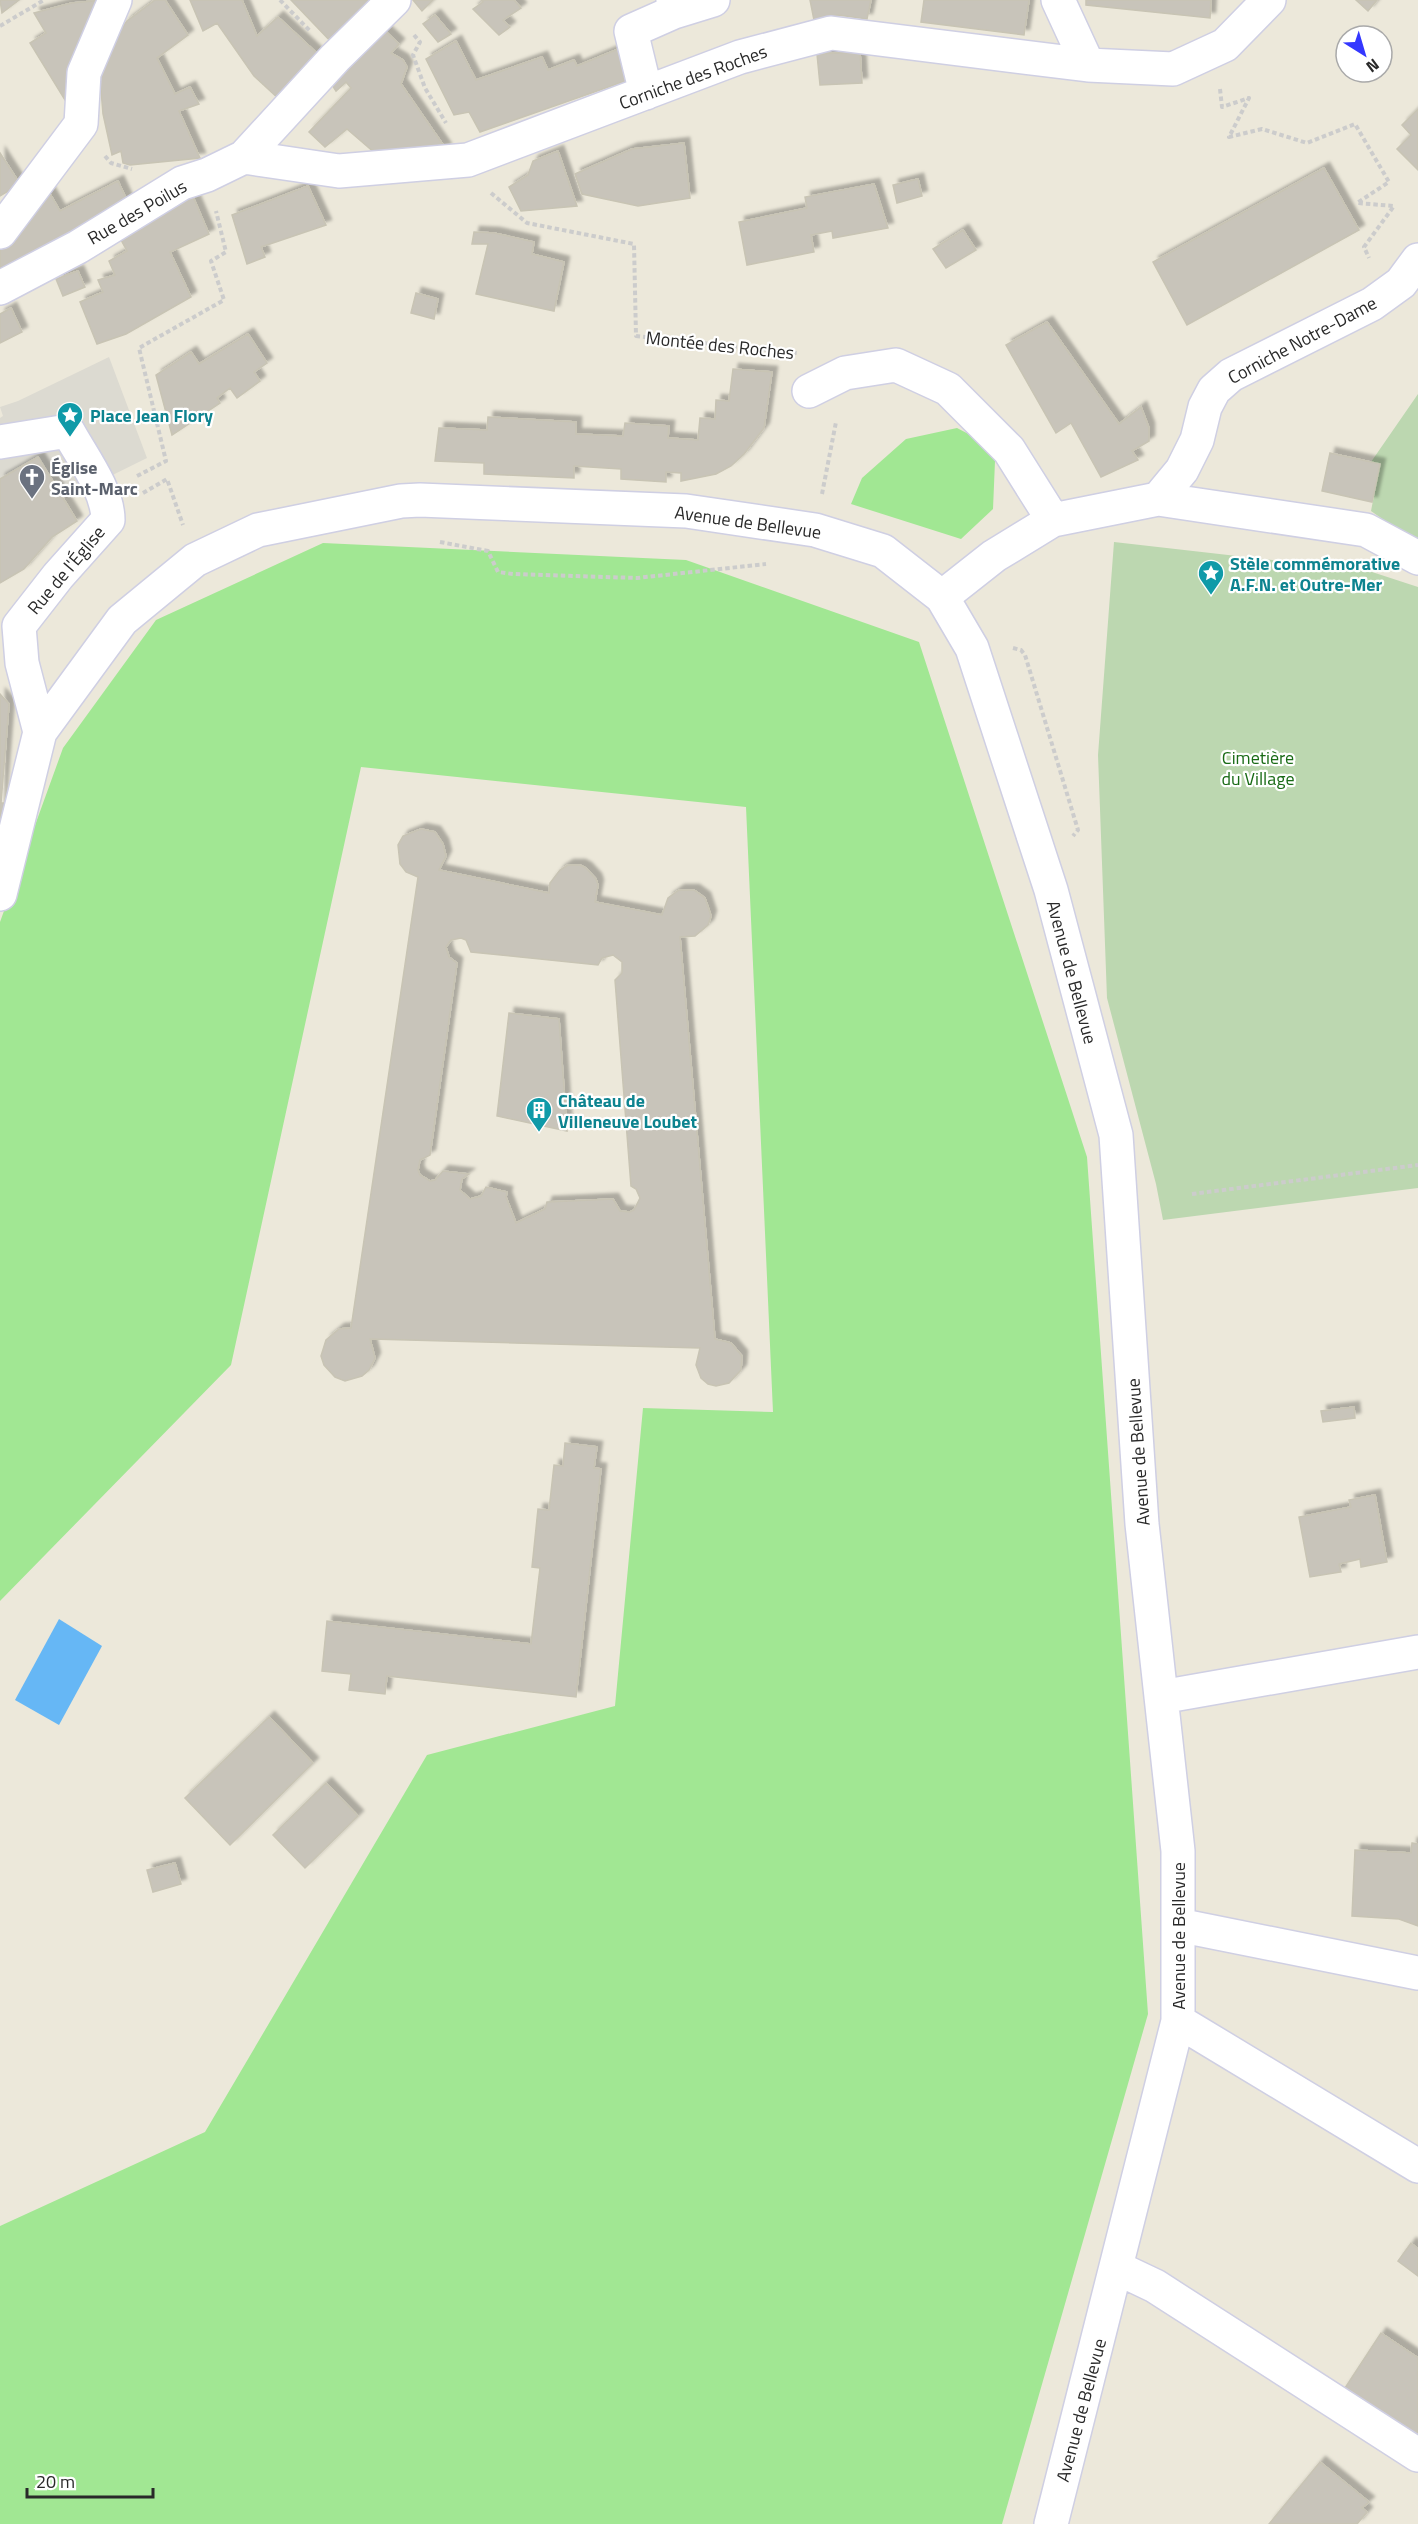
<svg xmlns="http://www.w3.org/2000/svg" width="1418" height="2524" font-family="'Titillium Web',sans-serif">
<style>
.green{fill:#a1e793}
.cemetery{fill:#bcd7b0}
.plaza{fill:#dcdad1}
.water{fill:#66b7f5}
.building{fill:#c8c4ba;stroke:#c8c4b4;stroke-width:1.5;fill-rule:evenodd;filter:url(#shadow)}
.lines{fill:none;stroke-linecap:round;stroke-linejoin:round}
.minor-casing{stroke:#cfcfe3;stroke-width:36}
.path{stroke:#ccc;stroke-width:4;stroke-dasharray:4.5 3;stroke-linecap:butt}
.minor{stroke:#fff;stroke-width:33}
.labels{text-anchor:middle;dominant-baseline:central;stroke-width:4.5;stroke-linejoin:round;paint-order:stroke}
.street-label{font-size:18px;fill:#292929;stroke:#fff}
.culture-label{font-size:18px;font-weight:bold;fill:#0d838f;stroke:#fff;text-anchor:start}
.worship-label{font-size:18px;font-weight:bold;fill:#5b616d;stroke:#fff;text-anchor:start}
.park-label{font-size:18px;fill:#186a15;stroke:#fff}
</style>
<defs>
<filter id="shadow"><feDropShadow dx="5.5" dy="-5.5" stdDeviation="1.5" flood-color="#0004"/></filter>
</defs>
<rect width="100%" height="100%" fill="#ece8da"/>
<path class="green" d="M957 428 982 441 995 461 993 509 961 539 851 504 862 478 906 439Z
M323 543 686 560 919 642 1087 1157 1148 2014 1002 2524H0V2226L205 2132 427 1755 615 1706 643 1408 773 1412 746 807 361 767 231 1365 0 1601V922L63 748 156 620Z"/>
<path class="cemetery" d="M1418 394V544L1371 511 1380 464 1371 462Z
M1114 542 1369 571 1418 587V1188L1163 1220 1156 1184 1107 998 1098 755Z"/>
<path class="plaza" d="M109 357 147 458 66 498 38 457 0 479V418L3 416 0 407 18 401Z"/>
<path class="water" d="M59 1619 102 1646 59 1725 15 1700Z"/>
<path class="building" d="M0 0H19L2 13Z
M103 0 72 96 65 100 30 43 46 33 34 13 72 3Z
M155 0H165L188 35 157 58 175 94 190 87 199 104 179 111 200 158 130 165 123 163 121 151 112 155 103 114 100 77 106 49 127 21Z
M190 0H242L257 36 278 17 321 57 280 100 254 76 217 23 203 31Z
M291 0H377L334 45Z
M413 0H433L422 11Z
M481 0H514L521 8 503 20 510 27 499 35 473 9 483 2Z
M810 0H871L867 19 838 15 814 20Z
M924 0H1029L1024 35 921 22Z
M1086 0H1211L1210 18 1086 5Z
M1356 0H1377L1368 11Z
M435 15 451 34 438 42 423 24Z
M381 27 399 44 391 53 403 60 407 67 401 84 446 149 383 160 347 129 325 147 309 132 351 88 346 82 336 91 332 85 342 77 335 68Z
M456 41 476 80 542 57 548 70 574 60 577 66 628 45 634 78 480 132 469 112 454 115 426 59Z
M860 52 862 83 820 85 817 54Z
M1418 109V170L1397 149 1411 135 1402 125Z
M684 143 690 198 638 206 582 194 575 174 632 149Z
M558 151 577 206 521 211 509 187 528 175 533 161Z
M0 153 20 184 0 196Z
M1324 168 1359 230 1187 325 1153 262Z
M918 179 922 196 897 203 893 185Z
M118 181 130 207 0 274V242L45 185 60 211Z
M874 184 888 228 833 238 832 231 811 235 814 252 747 265 739 222 807 208 805 197Z
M308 186 326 225 261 247 265 257 247 264 232 215Z
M191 192 209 234 170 252 191 297 126 334 97 344 80 302 103 292 98 280 115 275 109 261 127 251 119 236 154 220 150 211Z
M963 230 976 250 946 268 933 249Z
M474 232 494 233 534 242 532 254 564 262 554 311 476 294 488 244H472Z
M78 271 85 287 63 296 56 279Z
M416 293 438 299 434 319 411 313Z
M11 308 22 332 0 343V314Z
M1047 322 1119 424 1141 407 1149 428V441L1132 451 1138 460 1101 477 1071 423 1056 433 1006 345Z
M248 334 267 363 254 372 260 381 237 398 230 388 217 398 220 403 172 435 156 375 191 352 199 364Z
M733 369 772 372 764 428 744 454 731 466 716 474 681 481V473L666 472V482L621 479V469L574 466V478L484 474V463L435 461 439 428 487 430 488 417 576 422V434L623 436 625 423 669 426 668 438 698 440 700 418 715 419 716 400 729 401Z
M1330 453 1380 464 1372 502 1322 491Z
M38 457 77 521 52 537 24 569 0 583V479Z
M0 694 9 704 1 803H10L0 863Z
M421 829 435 832 443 844 446 856 439 870 549 893 550 883 560 870 568 865H580L586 868 596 879 598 885 595 902 662 915 668 898 679 890H694L705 898 711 916 708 925 695 936 680 937 715 1339 731 1343 742 1356 741 1370 729 1383 716 1386 708 1384 701 1378 696 1365 700 1348 370 1339 375 1358 369 1370 362 1376 345 1381 335 1377 324 1365 321 1356 326 1340 339 1329 351 1328 418 877 406 872 400 864 398 845 403 836Z
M461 938 466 940 471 952 598 965 602 958 613 955 622 962V973L615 980 631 1186 636 1189 640 1198 634 1210 630 1212 620 1211 613 1199 547 1202 545 1209 516 1223 506 1197 507 1192 486 1187 481 1196 470 1199 460 1190 462 1179 469 1174 443 1171 435 1180 430 1181 420 1175 418 1170 420 1160 430 1155 457 963 449 957 446 947 451 940ZM509 1013 559 1019 567 1131 497 1116Z
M1354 1407 1355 1418 1323 1422 1321 1411Z
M565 1443 597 1447 594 1468 601 1469 576 1697 387 1676 385 1694 349 1690 351 1674 322 1671 327 1621 531 1644 540 1568 532 1567 538 1509 549 1510 554 1465 563 1466Z
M1375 1495 1387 1562 1361 1567 1360 1559 1339 1564 1341 1572 1310 1577 1299 1517 1351 1507 1349 1500Z
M269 1717 313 1763 230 1845 185 1798Z
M326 1783 358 1816 305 1868 273 1835Z
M1412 1843 1418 1844V1926L1399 1919 1352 1916 1355 1850 1411 1853Z
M175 1863 181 1884 153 1892 147 1870Z
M1411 2243 1418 2249V2276L1398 2261Z
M1381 2333 1418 2358V2442L1343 2391Z
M1320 2462 1369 2502 1362 2508 1367 2512 1357 2524H1269Z"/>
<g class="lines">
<g class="minor-casing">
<path id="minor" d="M1058 0 1088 65
M674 12 713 0
M646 93 631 31 674 12 673 0
M244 157 339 171 468 160 740 57 831 33 1088 65 1173 69 1225 45 1269 0
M0 232 81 124 84 73 115 0
M0 288 78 247 182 183 207 175 244 157 335 58 394 0
M809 391 845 373 896 365 948 389 1009 450 1053 520
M0 442 68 431C82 457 108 490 108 520L58 576 19 626 22 663 40 732
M1158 499 1366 530 1418 558
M942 597 994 556 1053 520 1158 499 1182 470 1197 440 1205 407 1214 390 1231 375 1372 304 1401 283 1418 260
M0 894 40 732 122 620 195 560 258 530 401 501 420 500 686 511 815 530 883 551 942 597 972 648 1051 890 1116 1135 1142 1524 1178 1851V2021L1051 2524
M1161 1697 1418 1652
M1178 1925 1418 1973
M1178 2021 1418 2166
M1117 2268 1155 2286 1418 2455"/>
</g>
<path class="path" d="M280 0 310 31
M0 26 44 0
M414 35 420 42 413 55 425 88 446 123
M1220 89 1222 107 1249 98 1229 137 1262 129 1307 143 1355 124 1389 182 1357 203 1394 206 1364 247 1369 258
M105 156 111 163 132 169
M491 193 527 223 634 244 636 336 797 353
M137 476 166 461 139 348 224 300 211 261 226 252 216 211
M143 493 167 479 183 525
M822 494 836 422
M440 542 488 551 498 572 513 574 637 578 766 564
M1013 648 1021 650 1025 655 1078 830 1073 836
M1192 1194 1418 1165"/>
<use href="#minor" class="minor"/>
</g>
<defs>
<g id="sight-pin" transform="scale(1.35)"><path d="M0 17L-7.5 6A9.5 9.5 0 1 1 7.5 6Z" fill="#0f9aa8" stroke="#fff"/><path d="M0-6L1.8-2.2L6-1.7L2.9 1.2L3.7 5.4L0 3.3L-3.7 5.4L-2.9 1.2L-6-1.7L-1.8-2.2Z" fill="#fff"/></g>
<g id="church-pin" transform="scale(1.35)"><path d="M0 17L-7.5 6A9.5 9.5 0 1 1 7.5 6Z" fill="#6b7280" stroke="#fff"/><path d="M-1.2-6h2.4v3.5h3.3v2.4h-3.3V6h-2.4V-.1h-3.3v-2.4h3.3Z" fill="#fff"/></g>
<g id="building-pin" transform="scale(1.35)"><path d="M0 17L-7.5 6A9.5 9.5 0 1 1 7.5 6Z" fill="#0f9aa8" stroke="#fff"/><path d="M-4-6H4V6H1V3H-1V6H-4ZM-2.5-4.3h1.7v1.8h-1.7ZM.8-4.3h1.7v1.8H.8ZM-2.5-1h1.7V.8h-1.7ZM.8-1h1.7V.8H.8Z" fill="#fff"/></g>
</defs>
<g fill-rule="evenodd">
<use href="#sight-pin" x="70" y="415"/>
<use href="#church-pin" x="32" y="477"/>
<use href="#sight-pin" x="1211" y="573"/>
<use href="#building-pin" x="539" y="1110"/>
</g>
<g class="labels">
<g class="street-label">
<text transform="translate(693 77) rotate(-20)">Corniche des Roches</text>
<text transform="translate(137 212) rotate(-30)">Rue des Poilus</text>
<text transform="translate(1302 340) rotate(-28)">Corniche Notre-Dame</text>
<text transform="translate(720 345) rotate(6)">Montée des Roches</text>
<text transform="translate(748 522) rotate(8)">Avenue de Bellevue</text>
<text transform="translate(66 570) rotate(-50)">Rue de l'Église</text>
<text transform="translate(1072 972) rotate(75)">Avenue de Bellevue</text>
<text transform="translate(1138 1452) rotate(-94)">Avenue de Bellevue</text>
<text transform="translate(1178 1936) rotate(-90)">Avenue de Bellevue</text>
<text transform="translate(1081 2410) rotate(-75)">Avenue de Bellevue</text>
</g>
<g class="culture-label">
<text x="90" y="415">Place Jean Flory</text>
<text x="1230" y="563">Stèle commémorative<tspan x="1230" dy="21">A.F.N. et Outre-Mer</tspan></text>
<text x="558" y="1100">Château de<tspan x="558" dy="21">Villeneuve Loubet</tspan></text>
</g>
<g class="worship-label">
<text x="51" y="467">Église<tspan x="51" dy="21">Saint-Marc</tspan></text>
</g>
<g class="park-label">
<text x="1258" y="757">Cimetière<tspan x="1258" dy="21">du Village</tspan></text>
</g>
</g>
<g transform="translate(1364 54) rotate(143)"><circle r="28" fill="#ffffff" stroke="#a9a9a9" stroke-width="1.5"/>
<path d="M0-4.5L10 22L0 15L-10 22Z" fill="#3437ff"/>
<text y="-9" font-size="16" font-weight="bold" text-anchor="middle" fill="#292929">N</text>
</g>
<path d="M27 2488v9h126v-9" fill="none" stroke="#292929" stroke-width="3"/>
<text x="36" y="2488" font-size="18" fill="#292929" stroke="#ffffff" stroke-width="4.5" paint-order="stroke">20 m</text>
</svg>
